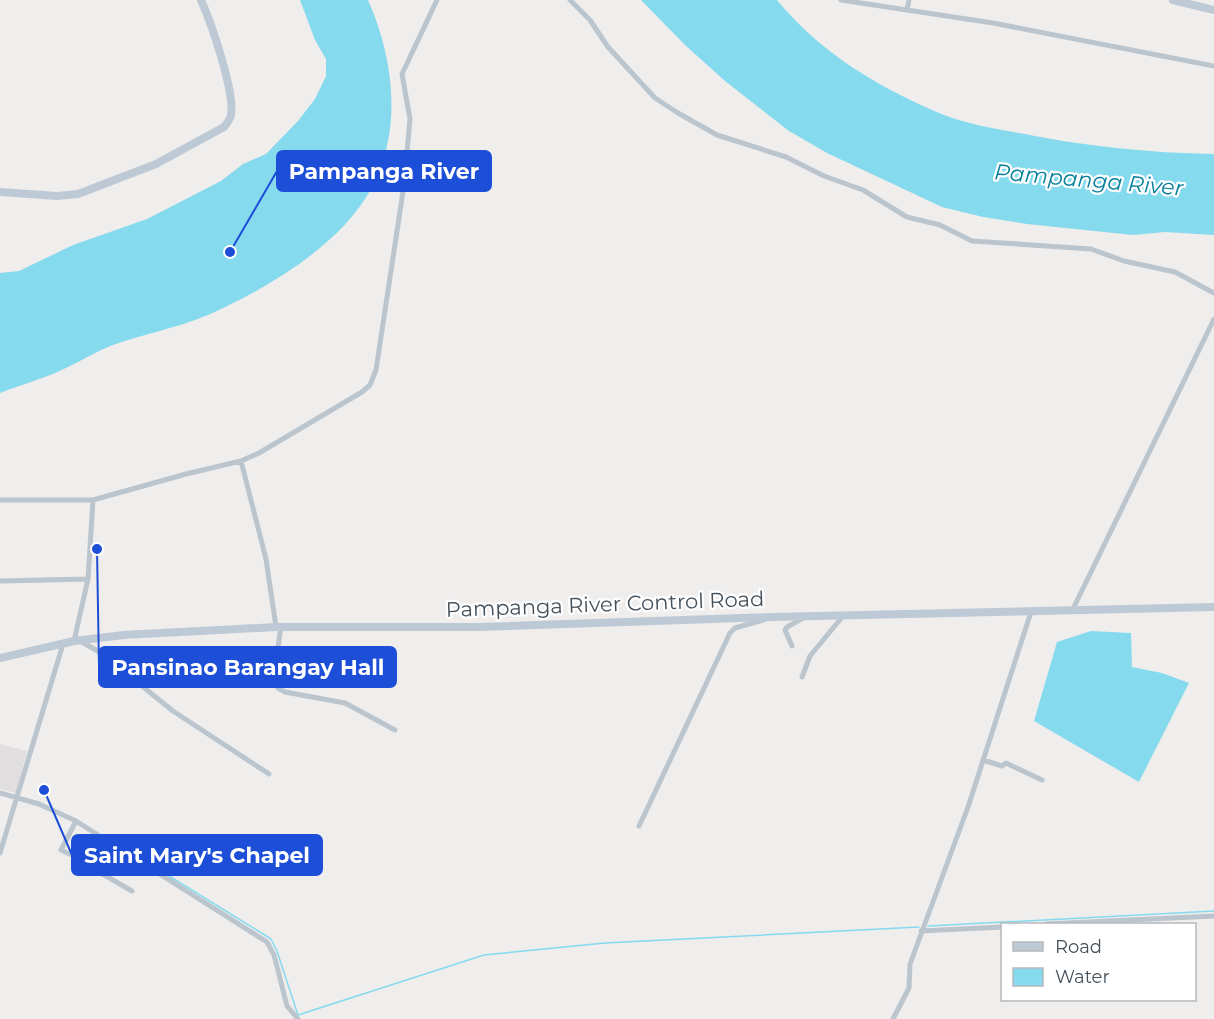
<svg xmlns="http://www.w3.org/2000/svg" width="1214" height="1019" font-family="Montserrat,sans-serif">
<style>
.education{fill:#e1dedf}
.water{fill:#85daee}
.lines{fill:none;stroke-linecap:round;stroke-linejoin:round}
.stream{stroke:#85daee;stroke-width:1.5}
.street{stroke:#bbc5cd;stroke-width:5}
.secondary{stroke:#bdc9d5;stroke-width:8}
.labels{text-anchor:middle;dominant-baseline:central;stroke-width:4.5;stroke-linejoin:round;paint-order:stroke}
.street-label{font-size:21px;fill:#45515b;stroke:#fff}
.water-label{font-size:22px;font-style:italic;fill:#09809c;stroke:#fff}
.leader{fill:none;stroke:#1d4ed8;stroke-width:2}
.callout-dot{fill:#1d4ed8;stroke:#fff;stroke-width:2}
.callout{fill:#1d4ed8;stroke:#1d4ed8;stroke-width:2}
.callout-label{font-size:22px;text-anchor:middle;font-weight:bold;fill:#fff}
</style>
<rect width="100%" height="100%" fill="#f0eded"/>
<path class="education" d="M0 744 27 751 16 793 0 789Z"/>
<path class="water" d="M300 0H368C394 59 403 130 371 189 340 246 266 289 208 315 177 328 144 334 113 345 97 351 83 360 68 367 46 378 23 384 0 393V273L19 271 73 245 147 219 221 181 243 164 266 154 298 121 315 99 326 76V59L315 40Z
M641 0H777C820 53 881 89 944 115 968 124 995 129 1019 133 1083 146 1149 153 1214 154V235L1165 232 1133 235 1027 224 983 217 942 207 827 153 789 131 725 81 685 45Z
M1091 631 1131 633 1132 667 1162 673 1189 683 1139 782 1034 721 1057 642Z"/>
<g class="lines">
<path class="stream" d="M161 871 271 939 277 951 298 1015 484 955 605 943 919 927
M928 926 1214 911"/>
<path class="street" d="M570 0 590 20 608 47 655 98 678 113 717 135 786 157 824 176 863 190 907 217 940 225 972 241 1091 249 1124 261 1175 272 1214 293
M841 0 993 23 1214 66
M907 10 909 0
M241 461 266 559 276 627
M0 500H93L186 474 241 461 259 453 362 392 370 385 376 370 404 185 410 119 402 74 437 0
M0 581 88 579
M1073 609 1214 319
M281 627 273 680 278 688 285 692 345 703 395 730
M74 641 88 579 93 500
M80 641 101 653 173 711 269 774
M792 646 785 630 787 627 805 617
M802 677 810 656 843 616
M983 760 1002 766 1006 763 1042 780
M0 793 39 804 76 821 267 942 274 955 287 1006 298 1019
M76 821 61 850 85 861V864L132 891
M639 826 730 633 735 628 763 620
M0 853 63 644
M1046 924 1214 916
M921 931 1002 927
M893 1019 909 988 910 964 968 807 1031 612"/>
<path class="secondary" d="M1173 0 1214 10
M0 192 57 196 78 194 156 164 224 127C227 123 230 120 231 115 235 92 211 22 201 0
M0 658 74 641 124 635 276 627H480L773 617 1214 607"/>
</g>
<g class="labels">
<g class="street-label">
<text transform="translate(605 604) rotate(-2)">Pampanga River Control Road</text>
</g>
<g class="water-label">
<text transform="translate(1089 180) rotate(5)">Pampanga River</text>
</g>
</g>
<path class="leader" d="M230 252L277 171M97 549L99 667M44 790L72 855"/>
<g class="callout-dot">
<circle cx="230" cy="252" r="6"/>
<circle cx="97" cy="549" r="6"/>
<circle cx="44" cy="790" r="6"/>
</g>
<g class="callout">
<rect x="277" y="151" width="214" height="40" rx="6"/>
<rect x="99" y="647" width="297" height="40" rx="6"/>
<rect x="72" y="835" width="250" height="40" rx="6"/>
</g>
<g class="callout-label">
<text x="384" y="179">Pampanga River</text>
<text x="248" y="675">Pansinao Barangay Hall</text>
<text x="197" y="863">Saint Mary's Chapel</text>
</g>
<rect x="1001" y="923" width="195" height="78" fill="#ffffff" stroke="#b5b9bd" stroke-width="1.5"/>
<rect x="1013" y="942" width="30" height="9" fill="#bdc9d5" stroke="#b5b9bd" stroke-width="1.5"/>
<text x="1055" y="953" font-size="18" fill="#45515b">Road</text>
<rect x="1013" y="968" width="30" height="18" fill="#85daee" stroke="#b5b9bd" stroke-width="1.5"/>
<text x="1055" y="983" font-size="18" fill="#45515b">Water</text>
</svg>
